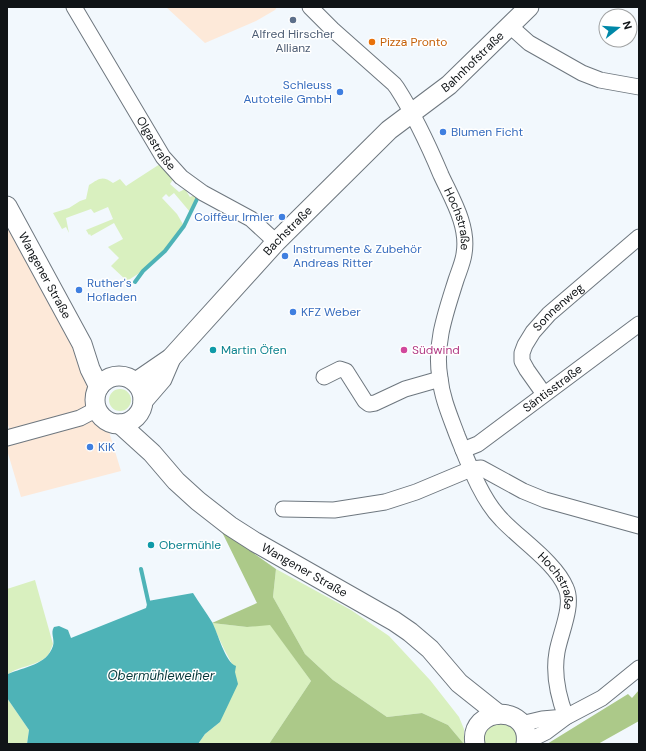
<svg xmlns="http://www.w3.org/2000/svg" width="646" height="751" font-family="'DM Sans',sans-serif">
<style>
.commercial{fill:#fde9d9}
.green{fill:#d9f0bf}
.forest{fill:#acc989}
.water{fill:#4eb3b7}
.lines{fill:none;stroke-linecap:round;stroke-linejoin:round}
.stream{stroke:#4eb3b7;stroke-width:4}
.minor-casing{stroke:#6e777f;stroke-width:17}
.major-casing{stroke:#6e777f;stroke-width:21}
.minor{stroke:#fff;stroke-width:15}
.major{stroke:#fff;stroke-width:19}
.service-dot{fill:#5c6f8a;stroke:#fff;stroke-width:1.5}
.food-dot{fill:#e8710a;stroke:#fff;stroke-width:1.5}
.shop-dot{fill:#3f7fe0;stroke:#fff;stroke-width:1.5}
.culture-dot{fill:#0f9aa8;stroke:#fff;stroke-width:1.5}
.hotel-dot{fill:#d1479c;stroke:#fff;stroke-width:1.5}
.labels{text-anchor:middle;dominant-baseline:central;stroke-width:3;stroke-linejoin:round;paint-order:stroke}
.service-label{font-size:12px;fill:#4e5e75;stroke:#fff}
.food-label{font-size:12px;fill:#c56008;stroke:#fff;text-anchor:start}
.street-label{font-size:12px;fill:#101417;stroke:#fff}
.shop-label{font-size:12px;fill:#366cbe;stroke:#fff;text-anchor:start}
.culture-label{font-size:12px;fill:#0d838f;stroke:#fff;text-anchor:start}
.hotel-label{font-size:12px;fill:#b23c85;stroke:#fff;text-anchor:start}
.water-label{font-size:13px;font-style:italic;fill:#07393b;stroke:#fff}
</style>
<rect width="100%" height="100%" fill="#f2f8fd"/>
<path class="commercial" d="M166 7H277L275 10 256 21 205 43Z
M7 222 89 371 91 391 89 399 92 414 107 425 121 471 21 497 7 450V435L9 428 7 421Z"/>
<path class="green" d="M160 164 174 178 170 184 179 192 185 189 190 197 200 193 190 212 174 193 169 197 166 194 162 198 177 214 184 226C166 250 152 266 127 281L111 266 119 258 108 247 123 239 114 223 91 236 90 234 89 235 86 230 113 219 108 207 94 213 91 209 66 218 69 233 66 227 62 229 53 213 69 208 80 201 86 199 89 185C99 179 102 175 113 183L120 179 126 186Z
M109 400a11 11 0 1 1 22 0a11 11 0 1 1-22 0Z
M276 569 351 610 389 636 430 680 459 717 464 729V744L448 725 422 713 387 717 333 680 305 654 273 597Z
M35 580 53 644C51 648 50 653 47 656 37 667 14 666 7 676V589Z
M212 623 247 627 270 624 311 681 269 744H198L205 734 220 722 236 677 232 664 224 649Z
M7 698 29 730 27 744H7Z
M503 720 517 730 518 744H482L483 731Z"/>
<path class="forest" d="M221 530 276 569 273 597 305 654 333 680 387 717 422 713 448 725 464 744H269L311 681 270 625 247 627 212 623 257 603Z
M639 690V721L598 744H547L628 694 632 698Z"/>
<path class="water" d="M193 593C199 603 206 612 212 622 218 633 225 662 236 666L235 672 238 684 220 722 205 734 198 744H27L29 730 7 698V676L8 674C24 667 47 665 53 646 55 639 50 633 54 627L59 626 68 630 71 638 146 608 148 601Z"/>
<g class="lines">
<path class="stream" d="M135 282 143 271 165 251 184 226 199 195
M141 569 149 605"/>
<g class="minor-casing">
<g id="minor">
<path id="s1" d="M74 7 163 157 181 177 203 193 251 219 276 242"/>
<path id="s2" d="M310 7 332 29 394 84 397 88C415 116 428 144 441 175 452 199 469 226 464 254 463 262 459 271 456 280 446 312 434 344 440 378 442 398 450 416 457 435 468 462 481 499 502 520 521 540 556 563 566 588 574 605 560 634 557 652 553 674 558 696 566 717"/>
<path d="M510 26 529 43 582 73 600 80 639 87"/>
<path d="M324 377 340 369 346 371 365 401 369 404 375 403 405 389 440 379"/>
<path id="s3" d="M544 394 527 370 522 361V353L525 345 533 332 549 314 639 237"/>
<path d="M7 438 80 418 97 409"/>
<path id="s4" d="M463 450 478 444 639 324"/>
<path d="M283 509 334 510 385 502 416 492 471 469 481 468 523 491 545 500 639 526"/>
<path d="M521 724 542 719 565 717"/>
<path d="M526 742 546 732 566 717 602 698 639 668"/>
</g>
</g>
<g class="major-casing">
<g id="major">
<path id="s5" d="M7 206 82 344 90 369 99 387"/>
<circle cx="119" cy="400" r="24"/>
<path id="s6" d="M136 382 171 358 276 242 389 130 449 85 529 7"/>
<path d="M143 401 162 379 171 358"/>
<path id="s7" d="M120 424 152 453 176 481 198 501 230 526 255 542 394 621 410 632 430 649 459 683 498 714"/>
<path d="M475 744C468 706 532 703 526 744"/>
</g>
</g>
<use href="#minor" class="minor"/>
<use href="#major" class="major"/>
</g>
<circle class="service-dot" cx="293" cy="20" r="4"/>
<circle class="food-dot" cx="372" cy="42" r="4"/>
<g class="shop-dot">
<circle cx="340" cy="92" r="4"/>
<circle cx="443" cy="132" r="4"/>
<circle cx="282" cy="217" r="4"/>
<circle cx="285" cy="256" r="4"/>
<circle cx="79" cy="290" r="4"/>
<circle cx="293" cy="312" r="4"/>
<circle cx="90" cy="447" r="4"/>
</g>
<g class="culture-dot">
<circle cx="213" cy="350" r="4"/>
<circle cx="151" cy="545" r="4"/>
</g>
<circle class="hotel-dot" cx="404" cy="350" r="4"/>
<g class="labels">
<g class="service-label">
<text x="293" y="34">Alfred Hirscher<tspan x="293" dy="14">Allianz</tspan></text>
</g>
<g class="food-label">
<text x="380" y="42">Pizza Pronto</text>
</g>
<g class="street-label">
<text stroke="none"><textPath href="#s6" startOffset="466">Bahnhofstraße</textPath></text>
<text stroke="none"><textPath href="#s1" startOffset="159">Olgastraße</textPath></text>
<text stroke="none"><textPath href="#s2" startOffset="264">Hochstraße</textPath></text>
<text stroke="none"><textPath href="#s6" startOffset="215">Bachstraße</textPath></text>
<text stroke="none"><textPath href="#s5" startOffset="79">Wangener Straße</textPath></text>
<text stroke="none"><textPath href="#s3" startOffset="107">Sonnenweg</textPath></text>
<text stroke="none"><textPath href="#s4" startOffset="109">Säntisstraße</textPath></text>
<text stroke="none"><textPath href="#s7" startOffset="237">Wangener Straße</textPath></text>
<text stroke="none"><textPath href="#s2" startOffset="668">Hochstraße</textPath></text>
</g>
<g class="shop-label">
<text x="332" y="85" text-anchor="end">Schleuss<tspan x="332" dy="14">Autoteile GmbH</tspan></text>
<text x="451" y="132">Blumen Ficht</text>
<text x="274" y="217" text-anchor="end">Coiffeur Irmler</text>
<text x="293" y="249">Instrumente &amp; Zubehör<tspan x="293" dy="14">Andreas Ritter</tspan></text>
<text x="87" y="283">Ruther's<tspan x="87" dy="14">Hofladen</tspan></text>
<text x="301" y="312">KFZ Weber</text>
<text x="98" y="447">KiK</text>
</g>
<g class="culture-label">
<text x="221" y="350">Martin Öfen</text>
<text x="159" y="545">Obermühle</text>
</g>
<g class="hotel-label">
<text x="412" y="350">Südwind</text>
</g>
<g class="water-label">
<text x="161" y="675">Obermühleweiher</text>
</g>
</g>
<rect width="646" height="751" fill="none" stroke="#101417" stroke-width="16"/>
<g transform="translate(618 28) rotate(73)"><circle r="19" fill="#ffffff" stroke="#9fa1a2"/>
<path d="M0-3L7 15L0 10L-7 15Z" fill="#0088a8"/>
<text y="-6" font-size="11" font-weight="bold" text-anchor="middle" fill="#101417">N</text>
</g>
</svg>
